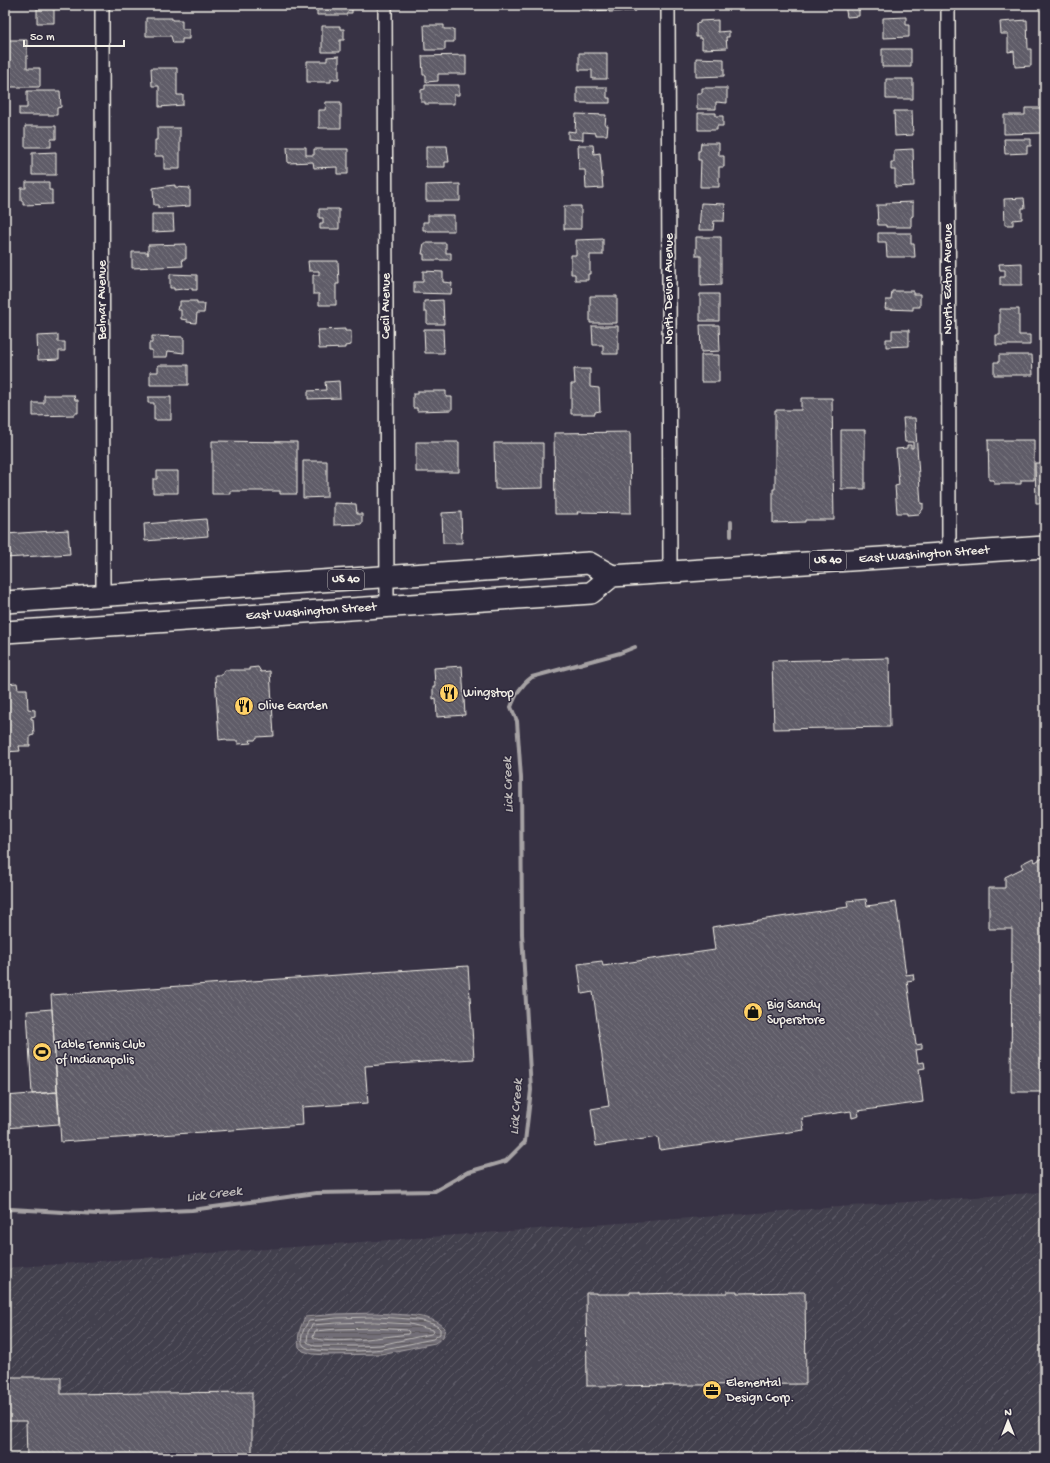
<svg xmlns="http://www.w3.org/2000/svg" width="1050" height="1463" font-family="'Gochi Hand',sans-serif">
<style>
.industrial{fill:url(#industrial-furrows)}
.water{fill:url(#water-rules);stroke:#a6a2a4}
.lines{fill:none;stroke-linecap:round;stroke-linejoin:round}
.shore{stroke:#c0bdbb;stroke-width:1}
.stream{stroke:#a6a2a4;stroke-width:4}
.building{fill:url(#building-back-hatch);stroke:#f4f1e8}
.street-casing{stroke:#f4f1e8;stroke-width:16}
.primary-casing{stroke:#f4f1e8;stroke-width:24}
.street{stroke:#2f2a3d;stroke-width:13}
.primary{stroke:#2f2a3d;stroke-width:21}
.labels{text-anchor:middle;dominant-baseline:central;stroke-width:3;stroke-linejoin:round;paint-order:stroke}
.shield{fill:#2f2a3d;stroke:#b9b5b5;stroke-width:1}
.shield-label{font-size:12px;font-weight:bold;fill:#f4f1e8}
.street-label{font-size:13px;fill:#f4f1e8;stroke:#2f2a3d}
.poi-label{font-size:13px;fill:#f4f1e8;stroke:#2f2a3d;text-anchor:start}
.water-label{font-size:14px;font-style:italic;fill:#bab6b5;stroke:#2f2a3d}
</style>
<defs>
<pattern id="industrial-furrows" width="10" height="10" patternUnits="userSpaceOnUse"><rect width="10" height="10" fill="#433f4e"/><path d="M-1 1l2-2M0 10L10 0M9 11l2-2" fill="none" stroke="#5f5b68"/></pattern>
<pattern id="water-rules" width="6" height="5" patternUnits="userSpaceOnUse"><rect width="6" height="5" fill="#726e77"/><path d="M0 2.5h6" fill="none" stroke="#5b595c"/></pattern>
<pattern id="building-back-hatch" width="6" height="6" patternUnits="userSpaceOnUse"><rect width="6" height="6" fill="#5f5c67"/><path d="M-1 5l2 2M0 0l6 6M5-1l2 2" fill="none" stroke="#77747d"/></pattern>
</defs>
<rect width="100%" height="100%" fill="#373244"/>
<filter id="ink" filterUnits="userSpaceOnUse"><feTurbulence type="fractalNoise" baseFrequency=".025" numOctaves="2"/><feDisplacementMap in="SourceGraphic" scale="8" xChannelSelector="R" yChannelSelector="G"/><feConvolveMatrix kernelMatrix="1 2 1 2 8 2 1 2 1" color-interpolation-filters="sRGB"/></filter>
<g filter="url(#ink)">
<path class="industrial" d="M1045 1192V1458H5V1268Z"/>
<path class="water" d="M376 1313C395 1315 432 1313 445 1328L443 1337 435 1343 381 1354 326 1355 313 1354 303 1351 299 1347C297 1335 300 1328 305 1317L336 1314Z"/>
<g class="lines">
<path class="shore" d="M376 1317C390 1318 432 1318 440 1329V1334L433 1339C416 1342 399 1347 382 1349 370 1351 312 1354 304 1346 298 1340 304 1327 309 1321L336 1318Z
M375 1322 410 1324 433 1330 434 1332 431 1334 380 1345 359 1346H315L307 1342 308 1332 312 1325 336 1323Z
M375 1328 407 1330 409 1332 408 1334C392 1336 323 1346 313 1337L315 1331 337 1329Z"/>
<path class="stream" d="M731 522V536
M5 1211 11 1209 97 1214 192 1210 316 1193 435 1191 468 1172 506 1161 525 1142 531 1090 522 934 521 778 517 721 511 707C516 694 521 685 532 677L620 653 635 647"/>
</g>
<path class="building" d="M37 5H54V23H37Z
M317 5H352V13H347V15H317Z
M590 5H635L636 11 609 12V10L590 11Z
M845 5H859V16L847 17Z
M906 17V25H909V37L883 38V18Z
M146 18H172V20H182V29H189V39H182V43H173L171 36H146Z
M718 20V32L729 31V37H726L727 48 702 49V39H700V37H696V24L700 23V21Z
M1027 20 1028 49H1031V66L1015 67 1014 51 1008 52V34H1001L1000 22Z
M424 25H444V29H454V42H445V50H425Z
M322 26H340V29H344V40H340V52H322Z
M8 40H27V68H40V87H5V62H8Z
M882 49H911V67H882Z
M579 53H607V79H592V70H579Z
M466 55V74H438V81L426 82V75H423L422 56Z
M339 56V79H331V82H307V61H327V57Z
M696 58 724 59V76L696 77Z
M151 68H177V95H183V105L159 107V86H152Z
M886 79H913V99H886Z
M425 85H459V95H454V104H425V102H421V90L425 89Z
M577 87H607V98H610V103H577Z
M702 88H727V103L716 102V109H697V93H702Z
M27 91H60L61 107 57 108V115H19V108H27Z
M326 102H341V128H319V110H325Z
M1025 108H1044V133L1004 134V115H1025Z
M894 111H912L913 135 895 136Z
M698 113H716V116H723V126H717V130H698Z
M576 114 606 115 605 125H608L607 135H596V133L583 132V140L568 139V131L575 132Z
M25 126H56V139H51V147H25Z
M157 128H180V169H164V156H155V140H157Z
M1004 139H1031V146H1027V153L1005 154Z
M701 143H719V156H724V167H719V187H700L701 160H698V151H700Z
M578 145H593L594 154 600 153 603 188 586 189 585 170H579Z
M426 146H447L449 162H445V167H426Z
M287 147H306V155H314V149H348V174H337V167L314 168 313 162 288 163Z
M913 149 914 186 895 187V170H891V162H894V150Z
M56 152V175H32V153Z
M26 182H49V190H52V204L23 205V201H21V188H26Z
M460 184V201H426V185Z
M175 185V187L190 188V206L158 208V205H154L153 188 166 186Z
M1024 198 1025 208H1022V219L1013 220V225H1005L1004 199Z
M913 202V216L911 217V227H886V225H878L877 205H887L886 203Z
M701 203 725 204 724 221H714L713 230H699Z
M564 206H581V229H564Z
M319 209H339V229H320V223H323V218H319Z
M152 214H173L174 231 152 232Z
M428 215H454V231H426V230H423V222H428Z
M878 233H911V244H914L915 257H887L886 242H878Z
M696 237H721V285L701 286V256H696Z
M603 239V255H590V274H588V280H575V274H571V255H576V240Z
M424 243H446V253H451V260H424V254H422Z
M186 244V259H182L183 266 132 268V252H148V255V245Z
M308 261H338L339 284H336V305H319V294H313V275H319V271H309Z
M1022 263V285H1000V277H1005V270H1000L999 264Z
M423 271 443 272V282L452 283 451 294 414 293V282H423Z
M170 274 197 275V290H192V288L174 290V288H170Z
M892 291H913V294H920V307H913V310L885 309 886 300H891Z
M700 294H719V321H700Z
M590 296H617V323H590Z
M443 300 444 324H427V312H424V301Z
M180 301H197V304H205L204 313H197L196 323 187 322V320L181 319V310H177L178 306H180Z
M1000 309H1019V335H1030V345H996V335H1000Z
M700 325H719L720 351 701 352Z
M592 326H618V354H603V345H593Z
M345 329V331H351V345L345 346V348L319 349 318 330Z
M424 329H443L444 353H425Z
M892 330H909V346L886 347V339H892Z
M58 335V342H65V351H59V359L38 360 37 336Z
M152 336 184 337V353L168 351 167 357H152V350H149V343H152Z
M701 355H719V382H701Z
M999 355H1032L1033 375H994V362H999Z
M158 365H188V385H150V372H158Z
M574 369H590V387L599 388 600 411 595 412V414H571V384H575Z
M339 381 340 398 308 399V391L326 390 325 382Z
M418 391H446V397H452V410L417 411V408H413V394H418Z
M44 395H74L75 400H78V413H75V415L33 416V403H44Z
M148 397H171V420H154V403H148Z
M801 398H832L834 520H805V522L773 523V489H775V410H801Z
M903 418H915L921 504 923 503V509L919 514 907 515V513H897L895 486 899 485 896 449 907 448V445H911V448H913V442H905Z
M841 430H865V489H841Z
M630 432 631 513 577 512 578 514H555L554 433Z
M988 440H1034V480H1021V484H994V480H989Z
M212 441 297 442V494H280V491H230V494H212Z
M416 442H459V472H416Z
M494 443H543V488L495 489Z
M303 461H327V497L303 498Z
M1035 463H1045V503H1036Z
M157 471H178V493H153V479H157Z
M334 503 356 504 357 514H362V524L334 525Z
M461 512 462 543H443L442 513Z
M206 519 208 536 145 541 144 524Z
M68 530 70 554 5 558V534Z
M889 658 890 727 774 729 772 661Z
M462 666 465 715 437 717 436 698 433 699V687H435L434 668Z
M258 667 261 672 270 671 274 736 257 737 255 740H250L251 743 238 744V741H227L226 739 219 740 215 675H222L225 670H249V668Z
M17 683 18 689H27L28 709 35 710V716L31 717V719H33L34 735 30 736V746H19L20 751 5 752V684Z
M1045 857V1092H1011L1012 929H989V888H1005V877L1023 868 1021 864 1033 858 1035 862Z
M866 899 867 906 896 902 906 975 913 974 914 980 907 981 916 1045 922 1044V1049L916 1050 918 1063 924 1062 925 1068 919 1069 923 1102 858 1111 859 1116 852 1118 851 1111 802 1118 804 1130 660 1150 658 1137 596 1146 591 1109 609 1106 593 992 582 994 578 964 602 961 603 966 715 950 712 927 848 907 847 901Z
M468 966 474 1059 365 1066 368 1103 302 1107 303 1125 61 1142 51 995Z
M52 1009 57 1092 32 1094 27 1011Z
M57 1092 59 1124 5 1128V1096Z
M727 1291H737V1293L805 1292 806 1384 587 1386 586 1293H596V1294H630V1292H640V1294L679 1293H727Z
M5 1377H61V1394L252 1392V1458H27L26 1421H5Z"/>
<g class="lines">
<g class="street-casing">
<path id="street" d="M102 5 103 595
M385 5 387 607
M668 5 670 572
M948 5 949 553"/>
</g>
<g class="primary-casing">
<path id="primary" d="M5 602 589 563 612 576 1045 547
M5 632 591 593 612 576"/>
</g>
<use href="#street" class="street"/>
<use href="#primary" class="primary"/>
</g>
</g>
<defs>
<g id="restaurant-disc" transform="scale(1)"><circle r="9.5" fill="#ffd166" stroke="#2f2a3d"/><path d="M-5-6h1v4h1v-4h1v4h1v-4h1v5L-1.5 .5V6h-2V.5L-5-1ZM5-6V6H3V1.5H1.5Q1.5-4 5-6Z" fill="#111"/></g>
<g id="shop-disc" transform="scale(1)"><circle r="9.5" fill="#ffd166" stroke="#2f2a3d"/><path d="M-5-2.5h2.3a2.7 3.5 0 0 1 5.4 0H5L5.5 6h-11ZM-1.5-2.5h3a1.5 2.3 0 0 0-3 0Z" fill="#111"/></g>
<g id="stadium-disc" transform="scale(1)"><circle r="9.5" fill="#ffd166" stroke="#2f2a3d"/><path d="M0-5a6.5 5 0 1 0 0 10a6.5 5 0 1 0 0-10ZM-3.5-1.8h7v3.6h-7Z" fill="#111"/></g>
<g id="office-disc" transform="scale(1)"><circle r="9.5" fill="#ffd166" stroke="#2f2a3d"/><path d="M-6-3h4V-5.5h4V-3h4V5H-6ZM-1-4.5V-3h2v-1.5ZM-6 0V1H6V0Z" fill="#111"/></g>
</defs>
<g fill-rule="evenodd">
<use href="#restaurant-disc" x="449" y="693"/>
<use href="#restaurant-disc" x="244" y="706"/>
<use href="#shop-disc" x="753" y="1012"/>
<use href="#stadium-disc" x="42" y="1052"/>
<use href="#office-disc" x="712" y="1390"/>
</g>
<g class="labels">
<g class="shield">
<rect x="810" y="551" width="36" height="20" rx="3"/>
<rect x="328" y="570" width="36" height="20" rx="3"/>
</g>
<g class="shield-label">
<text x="828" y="561">US 40</text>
<text x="346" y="580">US 40</text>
</g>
<g class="street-label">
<text transform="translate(948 279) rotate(-90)">North Eaton Avenue</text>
<text transform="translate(669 289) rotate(-90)">North Devon Avenue</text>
<text transform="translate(102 300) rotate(-90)">Belmar Avenue</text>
<text transform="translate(386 306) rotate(-90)">Cecil Avenue</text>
<text transform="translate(924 555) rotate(-4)">East Washington Street</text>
<text transform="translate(311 612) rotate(-4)">East Washington Street</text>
</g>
<g class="poi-label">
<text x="463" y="693">Wingstop</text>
<text x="258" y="706">Olive Garden</text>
<text x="767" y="1005">Big Sandy<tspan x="767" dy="15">Superstore</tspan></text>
<text x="56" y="1045">Table Tennis Club<tspan x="56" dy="15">of Indianapolis</tspan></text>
<text x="726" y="1383">Elemental<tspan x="726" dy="15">Design Corp.</tspan></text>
</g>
<g class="water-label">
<text transform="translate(509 785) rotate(-92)">Lick Creek</text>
<text transform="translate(517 1107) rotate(-86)">Lick Creek</text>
<text transform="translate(214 1195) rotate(-7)">Lick Creek</text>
</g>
</g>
<rect width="1050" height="1463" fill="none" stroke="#2f2a3d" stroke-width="20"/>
<rect x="10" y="10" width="1030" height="1443" fill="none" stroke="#f4f1e8" stroke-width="1.5" filter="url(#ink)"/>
<g transform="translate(1008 1421)" stroke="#2f2a3d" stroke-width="3" paint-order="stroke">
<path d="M0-3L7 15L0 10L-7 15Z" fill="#f4f1e8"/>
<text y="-6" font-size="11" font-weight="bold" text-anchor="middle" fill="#f4f1e8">N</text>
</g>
<path d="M24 40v6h100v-6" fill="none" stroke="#f4f1e8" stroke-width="2"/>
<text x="30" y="40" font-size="12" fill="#f4f1e8" stroke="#2f2a3d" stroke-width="3" paint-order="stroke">50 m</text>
</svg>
